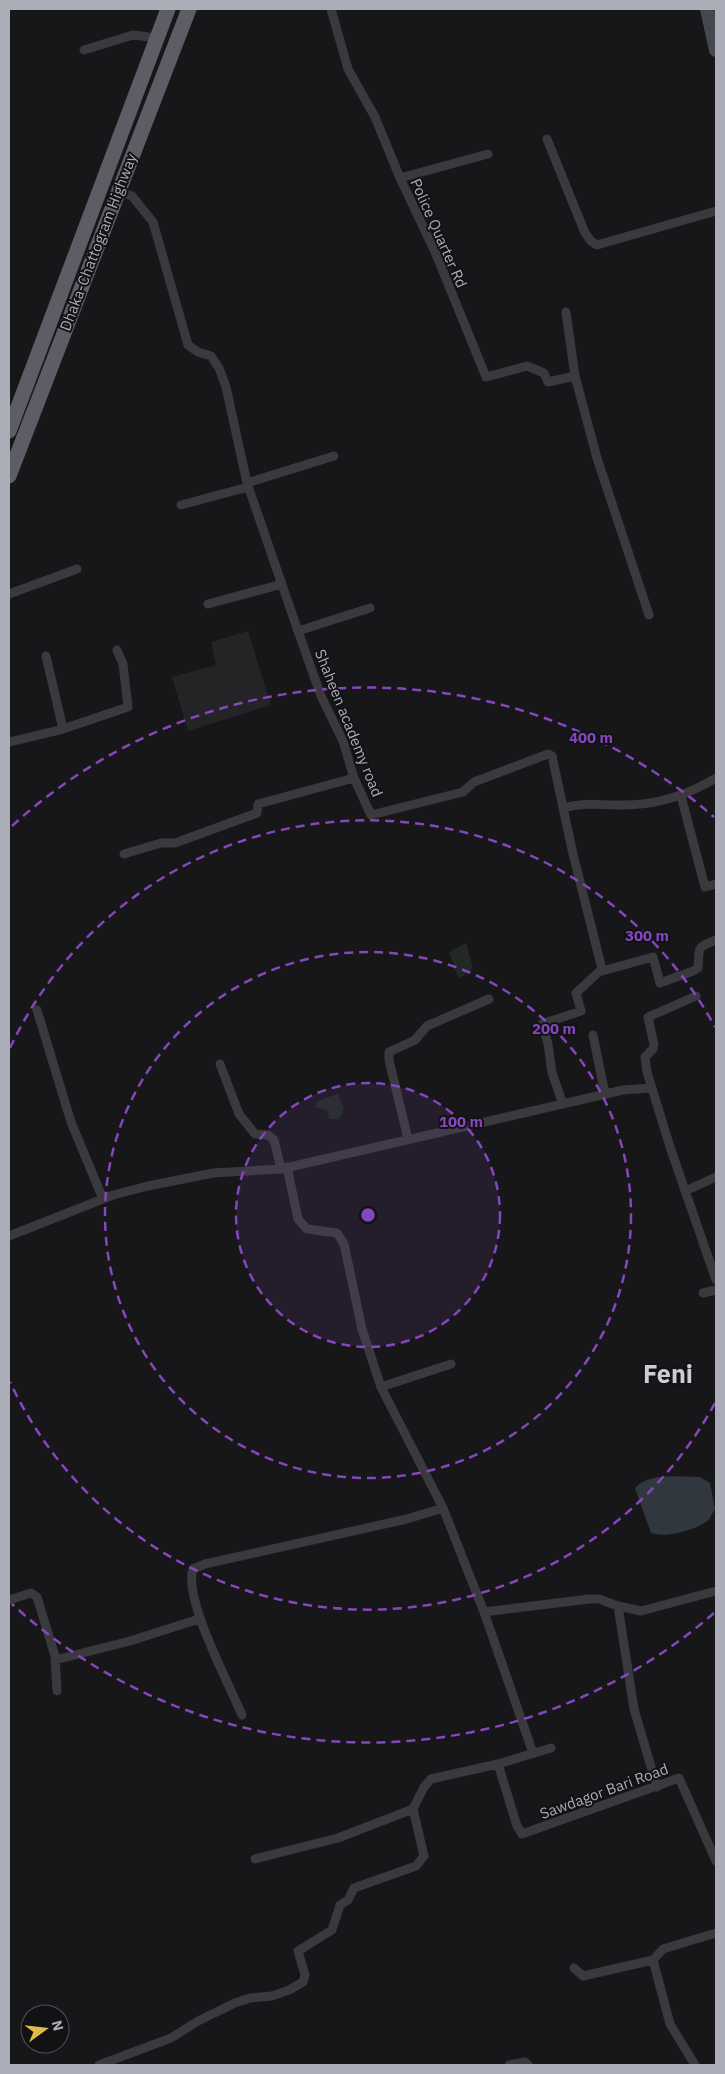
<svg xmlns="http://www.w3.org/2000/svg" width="725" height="2074" font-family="'IBM Plex Sans',sans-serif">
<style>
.built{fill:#242326}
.green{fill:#222923}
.water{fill:#30373e}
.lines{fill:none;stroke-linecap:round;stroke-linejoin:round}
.minor{stroke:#39393e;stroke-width:9}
.secondary{stroke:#47484d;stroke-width:14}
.trunk{stroke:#5d5e65;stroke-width:15}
.ring{fill:none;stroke:#8546be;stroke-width:2.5;stroke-dasharray:9 6}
.labels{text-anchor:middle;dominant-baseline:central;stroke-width:4;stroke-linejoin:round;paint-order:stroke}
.street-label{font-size:15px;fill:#abadb8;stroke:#121214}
.town-label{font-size:25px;font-weight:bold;fill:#cbcdd4;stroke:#121214}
.centre{fill:#8546be;stroke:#121214;stroke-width:2.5}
.ring-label{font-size:15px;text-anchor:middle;font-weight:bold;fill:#8546be;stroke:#121214;stroke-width:4;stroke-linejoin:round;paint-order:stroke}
</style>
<rect width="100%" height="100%" fill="#171719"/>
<path class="built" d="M248 631 271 705 188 731 172 677 216 665 211 642Z"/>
<path class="green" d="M466 943 473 968 459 979 449 952Z
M338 1094 344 1109 339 1119H329L327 1110 315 1108 317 1101Z"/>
<path class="water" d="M700 1477 710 1483 715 1509C712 1513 710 1520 706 1522 692 1531 667 1538 651 1533L635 1488C649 1472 680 1477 700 1477Z"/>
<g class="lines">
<path class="minor" d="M331 9 348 69 375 117 400 178 436 254 486 377 527 366 544 373 548 382 575 376
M84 50 133 35 157 38
M547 139 585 233 591 241 597 245 716 211
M400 178 488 154
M118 191 132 196 153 222 188 345 198 352 211 356 219 368 226 387 247 483 298 631 321 696 343 741 354 778 371 815 463 792 474 782 548 754 552 756 573 854 602 969 576 993 581 1011 542 1024 548 1044 552 1073 563 1104
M566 312 575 376 597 458 649 615
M247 483 334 456
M181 505 248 487
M9 594 77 569
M208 604 282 584
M298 631 370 608
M46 656 63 729
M9 742 63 729 128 707 123 664 117 650
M681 796 705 887 716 884
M564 808C582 802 600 805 618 805 653 806 686 796 716 778
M124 854 161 843H175L257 813 258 804 354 778
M602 971 653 957 660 983 693 971 698 968C700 947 695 948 716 940
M696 996 648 1017 654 1045 653 1049 645 1057 647 1072 670 1147 716 1280
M37 1010 71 1122 103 1199
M593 1035 605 1094
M220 1064 239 1114 255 1134 268 1135 274 1140 281 1169
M408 1139 389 1060V1052L415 1040 427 1026 489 999
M287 1167 298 1219 307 1229 337 1233 344 1244 362 1329 381 1387 443 1508 484 1612 533 1753
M685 1191 716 1177
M9 1236 113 1195 148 1186 213 1173 281 1169 623 1090 651 1088
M703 1293 716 1290
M381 1387 451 1364
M9 1600 31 1593 37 1597 55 1656 57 1691
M618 1606 634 1709 657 1787
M484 1612 589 1599H599L618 1606 641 1611 716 1591
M55 1660 130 1641 199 1619
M242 1715C229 1684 183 1598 193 1569L205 1564 407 1519 443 1508
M498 1764 517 1826 522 1834 679 1778 716 1861
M255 1859 338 1838 413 1809 424 1787 431 1779 498 1764 551 1748
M653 1960 670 2024 695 2065
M574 1968 583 1976 653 1960 663 1949 716 1933
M99 2065 171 2038 198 2021 235 2003 250 1998 272 1996 289 1990 303 1982 305 1975 298 1951 332 1930 340 1905 348 1900 354 1888 416 1866 424 1856 413 1809
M509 2065 525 2062 528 2065"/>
<path class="secondary" d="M707 9 716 50"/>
<path class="trunk" d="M9 431 168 9
M9 476 189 9"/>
</g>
<circle cx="368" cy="1215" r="132" fill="#8546be" fill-opacity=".12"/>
<g class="ring">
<circle cx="368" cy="1215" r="132"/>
<circle cx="368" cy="1215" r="263"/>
<path d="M715 1403A395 395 0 0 1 10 1382M10 1048A395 395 0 0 1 715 1027"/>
<path d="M714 1613A527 527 0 0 1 12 1604M12 826A527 527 0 0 1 714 817"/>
</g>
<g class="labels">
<g class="street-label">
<text transform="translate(439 233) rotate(66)">Police Quarter Rd</text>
<text transform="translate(98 242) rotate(-69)">Dhaka-Chattogram Highway</text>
<text transform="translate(349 723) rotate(68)">Shaheen academy road</text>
<text transform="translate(604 1791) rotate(-20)">Sawdagor Bari Road</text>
</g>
<g class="town-label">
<text x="668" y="1373">Feni</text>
</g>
</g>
<circle cx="368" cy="1215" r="8" class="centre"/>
<g class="ring-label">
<text x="591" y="743">400 m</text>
<text x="647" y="941">300 m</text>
<text x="554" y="1034">200 m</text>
<text x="461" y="1127">100 m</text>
</g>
<rect width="725" height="2074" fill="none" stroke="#abadb8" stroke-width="20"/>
<g transform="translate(45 2029) rotate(75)"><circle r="24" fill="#121214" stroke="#4f5056"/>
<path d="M0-4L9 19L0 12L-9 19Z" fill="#e1bc47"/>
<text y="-8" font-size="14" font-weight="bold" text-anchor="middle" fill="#abadb8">N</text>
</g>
</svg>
